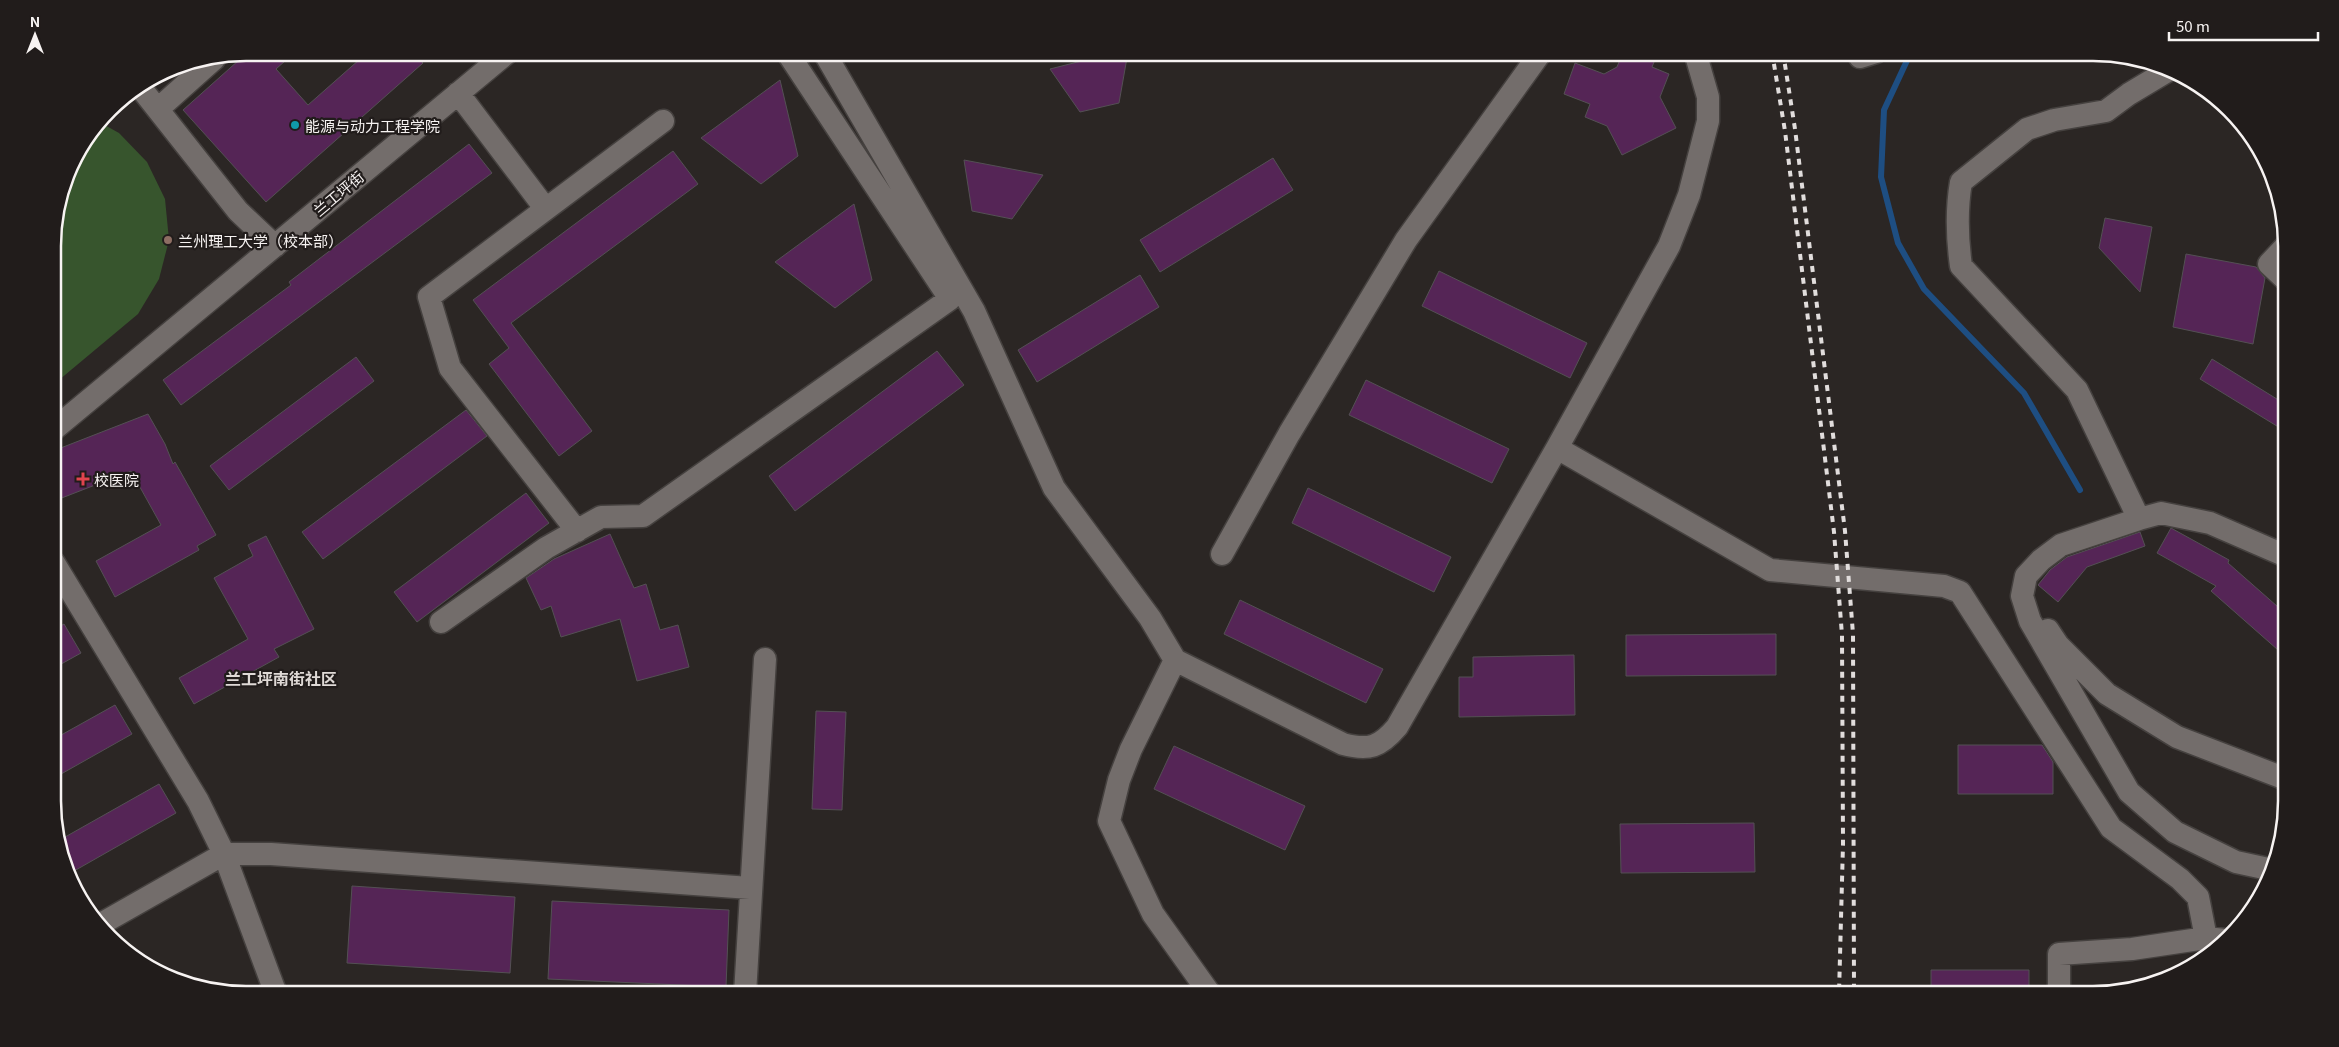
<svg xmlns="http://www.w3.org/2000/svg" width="2339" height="1047" font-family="Georgia,'Noto Sans SC',serif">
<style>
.green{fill:#37552d}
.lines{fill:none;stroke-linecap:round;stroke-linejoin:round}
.stream{stroke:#1e4e82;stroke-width:6}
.building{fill:#552556;stroke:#545054}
.minor-casing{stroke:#45413f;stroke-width:25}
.minor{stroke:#736d6b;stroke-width:22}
.rail{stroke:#e1dddc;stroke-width:4;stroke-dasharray:6 6;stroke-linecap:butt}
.culture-dot{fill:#0f9aa8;stroke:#211c1b;stroke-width:2}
.education-dot{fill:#8d6e63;stroke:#211c1b;stroke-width:2}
.health-dot{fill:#e0444e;stroke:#211c1b;stroke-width:2}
.labels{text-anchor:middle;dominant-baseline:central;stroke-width:4.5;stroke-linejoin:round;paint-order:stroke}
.poi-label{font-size:15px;fill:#f7f3f2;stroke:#211c1b;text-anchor:start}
.street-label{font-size:15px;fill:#f7f3f2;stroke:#211c1b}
.neighbourhood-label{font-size:16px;font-weight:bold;fill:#dfd9d6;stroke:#211c1b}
.rim{fill:none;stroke:#f7f3f2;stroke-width:2.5}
</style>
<rect width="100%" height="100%" fill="#2b2624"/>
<path class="green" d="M101 123 119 133 147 162 165 199 169 240 159 279 138 314 53 385V233L73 160Z"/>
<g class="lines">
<path class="stream" d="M1911 52 1884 110 1881 177 1898 243 1924 289 2024 393 2080 490"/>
</g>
<path class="building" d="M248 52H295L276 69 308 105 368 52H413L423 63 266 202 183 110Z
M1117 52H1128L1119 103 1080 112 1050 69Z
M1623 52H1658L1652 67 1669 74 1660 97 1676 128 1622 155 1607 126 1585 117 1590 104 1564 94 1575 63 1604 74 1617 67Z
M780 80 798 156 761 184 701 138Z
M469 144 492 173 181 405 163 380 291 285 289 282Z
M673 151 698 184 511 323 592 431 559 456 489 364 509 348 473 300Z
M1273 158 1293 190 1160 272 1140 240Z
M964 160 1043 175 1012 219 972 211Z
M854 204 872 280 835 308 775 262Z
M2105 218 2152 227 2140 292 2099 248Z
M2186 254 2256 267 2265 278 2253 344 2173 327Z
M1439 271 1587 343 1570 378 1422 306Z
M1140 275 1159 307 1037 382 1018 350Z
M937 351 964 385 795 511 769 476Z
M356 357 374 381 229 490 210 466Z
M2212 359 2285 404V431L2200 379Z
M1366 380 1509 449 1492 483 1349 415Z
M466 410 487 436 323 559 302 532Z
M148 414 165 444 173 464 175 462 216 535 197 546 199 550 115 597 96 561 161 525 131 471 54 501 53 451Z
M1308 488 1451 557 1434 592 1292 523Z
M526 493 549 523 417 622 394 592Z
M2171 528 2229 560 2228 563 2286 614V657L2211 591 2216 586 2157 553Z
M2140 532 2145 546 2087 567 2058 602 2038 585 2050 570 2067 557Z
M610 534 634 588 646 584 660 630 678 625 689 667 637 681 620 619 561 637 551 606 541 610 526 578 554 559Z
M266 536 314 629 274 649 279 657 194 704 179 678 248 639 214 578 253 556 248 545Z
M1240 600 1383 669 1366 703 1224 634Z
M64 624 81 653 54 668V630Z
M1776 634V675L1626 676V635Z
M1574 655 1575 715 1459 717V677H1473V657Z
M115 705 132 734 54 778V739Z
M816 711 846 712 842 810 812 809Z
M1958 745H2042L2053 762V794H1958Z
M1174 746 1305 806 1285 850 1154 789Z
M159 784 176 813 67 875 58 841Z
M1754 823 1755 872 1621 873 1620 824Z
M352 886 515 897 510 973 347 963Z
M552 901 729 910 726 987 548 979Z
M1931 970H2029V994H1931Z"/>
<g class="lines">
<g class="minor-casing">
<path id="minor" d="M824 52 974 311 1054 488 1150 618 1175 660 1131 749 1119 780 1109 821 1153 914 1210 994
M1859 52 1860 57 1876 52
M140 87 238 211 275 246
M458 93 545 208
M158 109 214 59
M2285 247 2269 264 2285 279
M53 430 508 52
M1557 448 1770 570 1944 586 1960 592 2111 828 2180 879 2198 897 2206 938
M2139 519 2077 390 1961 266C1957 237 1956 211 1961 182L2027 129 2054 120 2106 111 2129 94 2169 70
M577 531 450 368 429 297 663 121
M1222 554 1289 434 1406 240 1541 52
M54 563 198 801 224 854 99 925
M441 622 546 548 601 517 643 516 950 299 787 52
M2048 630 2058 645 2107 694 2177 737 2286 779
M1175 660 1343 744C1369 751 1380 747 1397 727L1557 448 1669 246 1689 195 1708 121V97L1695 52
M2273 870 2236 862 2175 832 2129 792 2030 621 2022 596 2026 576 2041 560 2061 545 2139 519 2161 513 2210 523 2286 556
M276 994 224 854H271L750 888
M745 994 765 659
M2059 994V954L2132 949 2206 938 2225 940"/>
</g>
<use href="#minor" class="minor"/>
<path class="rail" d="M1772 52 1785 131 1834 532 1842 635 1843 844 1839 994
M1783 52 1795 129 1845 531 1853 634 1854 994"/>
</g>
<circle class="culture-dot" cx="295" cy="125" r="5"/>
<circle class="education-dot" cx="168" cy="240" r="5"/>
<path class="health-dot" d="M80.5 471.5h5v5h5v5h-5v5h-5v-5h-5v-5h5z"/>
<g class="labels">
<g class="poi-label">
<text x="305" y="125">能源与动力工程学院</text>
<text x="178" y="240">兰州理工大学（校本部）</text>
<text x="94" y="479">校医院</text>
</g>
<g class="street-label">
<text transform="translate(338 193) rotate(-40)">兰工坪街</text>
</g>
<g class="neighbourhood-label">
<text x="281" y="678">兰工坪南街社区</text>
</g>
</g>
<path d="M0 0H2339V1047H0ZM246 61H2093A185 185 0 0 1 2278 246V801A185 185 0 0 1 2093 986H246A185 185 0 0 1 61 801V246A185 185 0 0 1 246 61Z" fill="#211c1b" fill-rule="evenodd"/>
<path class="rim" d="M246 61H2093A185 185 0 0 1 2278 246V801A185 185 0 0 1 2093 986H246A185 185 0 0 1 61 801V246A185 185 0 0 1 246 61Z"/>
<g transform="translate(35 35)" stroke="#211c1b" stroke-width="4" paint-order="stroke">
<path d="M0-4L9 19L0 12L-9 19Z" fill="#f7f3f2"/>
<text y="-8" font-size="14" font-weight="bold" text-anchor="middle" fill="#f7f3f2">N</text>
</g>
<path d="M2169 32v8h149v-8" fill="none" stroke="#f7f3f2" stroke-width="2.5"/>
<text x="2176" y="32" font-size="15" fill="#f7f3f2" stroke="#211c1b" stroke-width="4" paint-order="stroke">50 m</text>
</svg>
